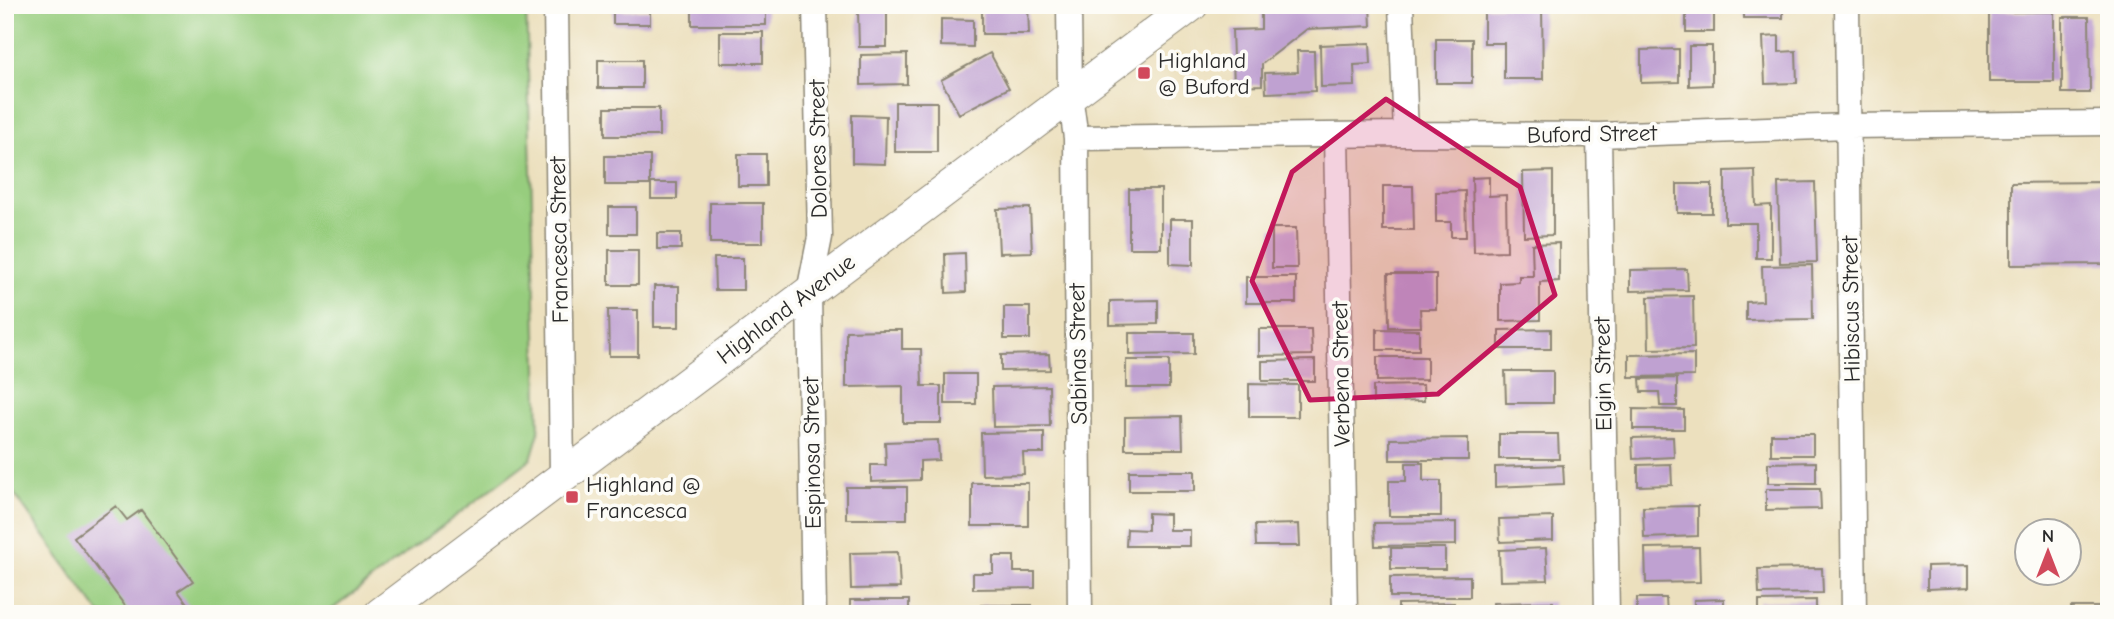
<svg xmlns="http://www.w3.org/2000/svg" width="2114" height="619" font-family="'Comic Neue',sans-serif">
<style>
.green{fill:#97cd7e;stroke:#617c54;stroke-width:2}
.building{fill:#bfa1d1}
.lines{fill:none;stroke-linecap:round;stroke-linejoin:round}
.minor-casing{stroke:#8c8674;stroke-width:27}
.tertiary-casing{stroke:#8c8674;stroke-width:34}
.minor{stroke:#fff;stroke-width:24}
.tertiary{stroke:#fff;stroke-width:32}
.marked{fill:#c2185b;fill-opacity:0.2;stroke:#c2185b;stroke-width:5;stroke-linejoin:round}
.poi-dot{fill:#d1495b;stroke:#fdfcf7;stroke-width:2.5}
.labels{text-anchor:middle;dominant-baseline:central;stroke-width:7;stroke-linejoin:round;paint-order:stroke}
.poi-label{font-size:23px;fill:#2b2b2b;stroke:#fdfcf7;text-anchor:start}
.street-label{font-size:23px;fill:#2b2b2b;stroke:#fdfcf7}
</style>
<rect width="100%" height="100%" fill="#fdfcf7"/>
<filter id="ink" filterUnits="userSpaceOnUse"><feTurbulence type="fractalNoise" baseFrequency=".0143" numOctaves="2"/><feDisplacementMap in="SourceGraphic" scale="14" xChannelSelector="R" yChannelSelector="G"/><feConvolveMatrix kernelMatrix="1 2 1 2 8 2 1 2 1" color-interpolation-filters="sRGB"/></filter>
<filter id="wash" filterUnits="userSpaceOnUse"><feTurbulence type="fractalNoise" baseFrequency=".00686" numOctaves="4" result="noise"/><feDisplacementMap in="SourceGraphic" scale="28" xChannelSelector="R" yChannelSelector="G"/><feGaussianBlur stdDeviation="1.57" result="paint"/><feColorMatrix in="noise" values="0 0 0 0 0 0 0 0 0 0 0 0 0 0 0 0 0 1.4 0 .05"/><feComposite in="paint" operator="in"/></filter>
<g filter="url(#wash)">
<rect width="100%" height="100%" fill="#ece0be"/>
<path class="green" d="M5 5H526L539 432 531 459 326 614H100L5 481Z"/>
<g id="blocks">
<path class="building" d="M692 5H766V25H692Z
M982 5H1028L1029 34H982Z
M1269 5H1370L1371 26 1307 29 1262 64V85L1234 86 1232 30 1261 29V12Z
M1686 5H1714V32H1686Z
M1744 5H1783V18H1744Z
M1542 6 1543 79H1504V43H1484V7Z
M613 10H650V24H613Z
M887 10V47H859L858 11Z
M1989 12H2054V82H1989Z
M2062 17H2089L2090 93H2062Z
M941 19 973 20V47L941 46Z
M720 32H763V63H720Z
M1779 36V52L1796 51 1797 83 1765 84 1763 37Z
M1436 39H1472V83H1436Z
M1370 43 1371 64 1354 65 1355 86 1321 87 1320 45Z
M1689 46H1712V85L1689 86Z
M1679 49V82L1641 83V50Z
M1297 51H1314L1315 91 1266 93 1265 73 1298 72Z
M990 53 1009 88 959 114 941 80Z
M907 54V84L861 85V55Z
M598 60H642V88H598Z
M895 102H937V152H895Z
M605 108H659V136H605Z
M852 115 886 116 885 164 852 163Z
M738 154H766V186H738Z
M605 156H650V185H605Z
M1755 170 1756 206 1771 205V258H1756V223H1725V171Z
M1553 171V235L1524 236 1523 172Z
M1489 177V196L1506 195 1507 251 1474 252 1472 178Z
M1815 182 1817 262 1780 263 1778 183Z
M2109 182V264L2011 265V183Z
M651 183H677V199H651Z
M1677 184H1712V213H1677Z
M1383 186H1413L1414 230H1383Z
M1129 189H1161V248H1129Z
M1465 191 1466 237H1451V222H1436V192Z
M710 203H763V243H710Z
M609 207H636V234H609Z
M1030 208 1032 252 999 253 997 209Z
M1170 219H1193V265L1170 264Z
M1272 228H1296L1297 268H1272Z
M657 233H681V249H657Z
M1559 243V281L1540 282V320L1500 321V283L1519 282V276H1533L1532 244Z
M609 250H638V285H609Z
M965 253 966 292 946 293 945 254Z
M714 258H743V290H715Z
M1812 265 1813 319 1746 320V302L1763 301 1762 266Z
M1687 269 1688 290 1630 291V270Z
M1388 274H1436V309H1420L1421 327H1389Z
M1246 277H1296V303H1246Z
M654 286H679V327H654Z
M1693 296 1694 348 1649 349 1648 297Z
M1158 300V324L1110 325V301Z
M1004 307H1030V339H1004Z
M608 310H638V356H609Z
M1259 329H1311L1312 355 1259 356Z
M1377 329 1419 330V350H1377Z
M1551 329V349H1499V330Z
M883 330H902V349H921L922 386H941V423H903V386L846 387V331Z
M1129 333H1194V354L1129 355Z
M1049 354 1050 370 1001 371V355Z
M1694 354V376L1629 377V355Z
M1377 357H1427V380L1377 381Z
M1126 360H1169V388H1126Z
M1315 360V381H1262V361Z
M1505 371H1553V403H1506Z
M945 374H976V404H945Z
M1677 378V406H1660L1659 392H1641L1640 379Z
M1249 384 1298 385V417H1249Z
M1423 385 1424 401 1373 402V386Z
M1049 386 1050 426 993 427 992 387Z
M1633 409 1684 410V429H1633Z
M1182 416 1183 449H1125V417Z
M1044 432V453H1023L1024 474 982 475 981 433Z
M1499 434H1558L1559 459H1499Z
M1771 434H1813V455H1771Z
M1673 437 1674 457 1633 459 1632 438Z
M1468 438V460H1390V439Z
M938 440 939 460 920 461V480L871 482V465H886L885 442Z
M1816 462V483H1768V463Z
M1406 463H1423V481H1441V516H1389V481H1406Z
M1671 464 1672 485 1638 486V465Z
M1563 465 1564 484 1495 487V467Z
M1129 471H1195V491H1129Z
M972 483H1028V526H972Z
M846 487H907V519H846Z
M1766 489H1820L1821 509 1766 510Z
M116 506 127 520 141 510 193 581 178 591 195 614H131L74 537Z
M1698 506V536L1644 538 1643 507Z
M1148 513 1169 514V530H1190V546H1126L1127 529 1148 530Z
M1553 517V540L1500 542 1499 519Z
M1456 522V545L1375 546 1374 523Z
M1299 524 1300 546H1256L1255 525Z
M1699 547 1700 582 1646 583 1645 548Z
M1391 548H1445V569H1391Z
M1546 548 1548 580 1500 581 1499 550Z
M898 552 900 588 851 589 850 553Z
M993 556H1014V572H1035V588L973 589V573H993Z
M1969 565V587L1927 589V566Z
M1822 568 1823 593 1759 594 1758 569Z
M1470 576V597H1390V577Z
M1637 598H1666L1667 614H1637Z
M1724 599V614H1694V600Z
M850 600H909V614H850Z
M1816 600V614H1759V601Z
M1553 602V614H1493V603Z
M1454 603V614H1398V604Z
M981 605H1032V614H981Z
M2071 607H2109V614H2072Z"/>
</g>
</g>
<g filter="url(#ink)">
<use href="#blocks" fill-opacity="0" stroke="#8c8674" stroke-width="2"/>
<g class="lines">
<g class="minor-casing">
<path id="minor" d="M556 5 562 475
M1069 5 1070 95 1076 138 1080 614
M1401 5 1406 134
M1847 5 1854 614
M1336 135 1345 614
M1599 135 1607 614
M1076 138 1406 134 1599 135 1849 126 2109 123
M814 614 809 292 820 237 815 5"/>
</g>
<g class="tertiary-casing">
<path id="tertiary" d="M380 614 1192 5"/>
</g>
<use href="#minor" class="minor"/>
<use href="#tertiary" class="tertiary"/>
</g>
</g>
<path class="marked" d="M1386 99 1520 187 1555 295 1438 394 1310 400 1252 281 1292 172Z"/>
<g class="poi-dot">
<rect x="1137" y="66" width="14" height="14" rx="3.5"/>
<rect x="565" y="490" width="14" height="14" rx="3.5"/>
</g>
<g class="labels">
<g class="poi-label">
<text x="1158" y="60">Highland<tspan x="1158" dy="26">@ Buford</tspan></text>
<text x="586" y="484">Highland @<tspan x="586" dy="26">Francesca</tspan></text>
</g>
<g class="street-label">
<text transform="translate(1592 134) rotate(-1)">Buford Street</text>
<text transform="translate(818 149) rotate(-91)">Dolores Street</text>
<text transform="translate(559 240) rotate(-91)">Francesca Street</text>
<text transform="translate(786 309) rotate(-37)">Highland Avenue</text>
<text transform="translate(1851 309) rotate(-91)">Hibiscus Street</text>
<text transform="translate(1078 354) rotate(-91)">Sabinas Street</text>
<text transform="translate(1341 374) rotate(-91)">Verbena Street</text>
<text transform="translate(1603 374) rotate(-91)">Elgin Street</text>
<text transform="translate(812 453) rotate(-91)">Espinosa Street</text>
</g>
</g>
<rect width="2114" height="619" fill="none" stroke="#fdfcf7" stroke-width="28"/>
<g transform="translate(2048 552)"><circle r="33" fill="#fdfcf7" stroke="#a9a8a5" stroke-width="2"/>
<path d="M0-5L12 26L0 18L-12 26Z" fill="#d1495b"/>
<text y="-10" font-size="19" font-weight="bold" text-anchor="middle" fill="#2b2b2b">N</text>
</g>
</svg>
